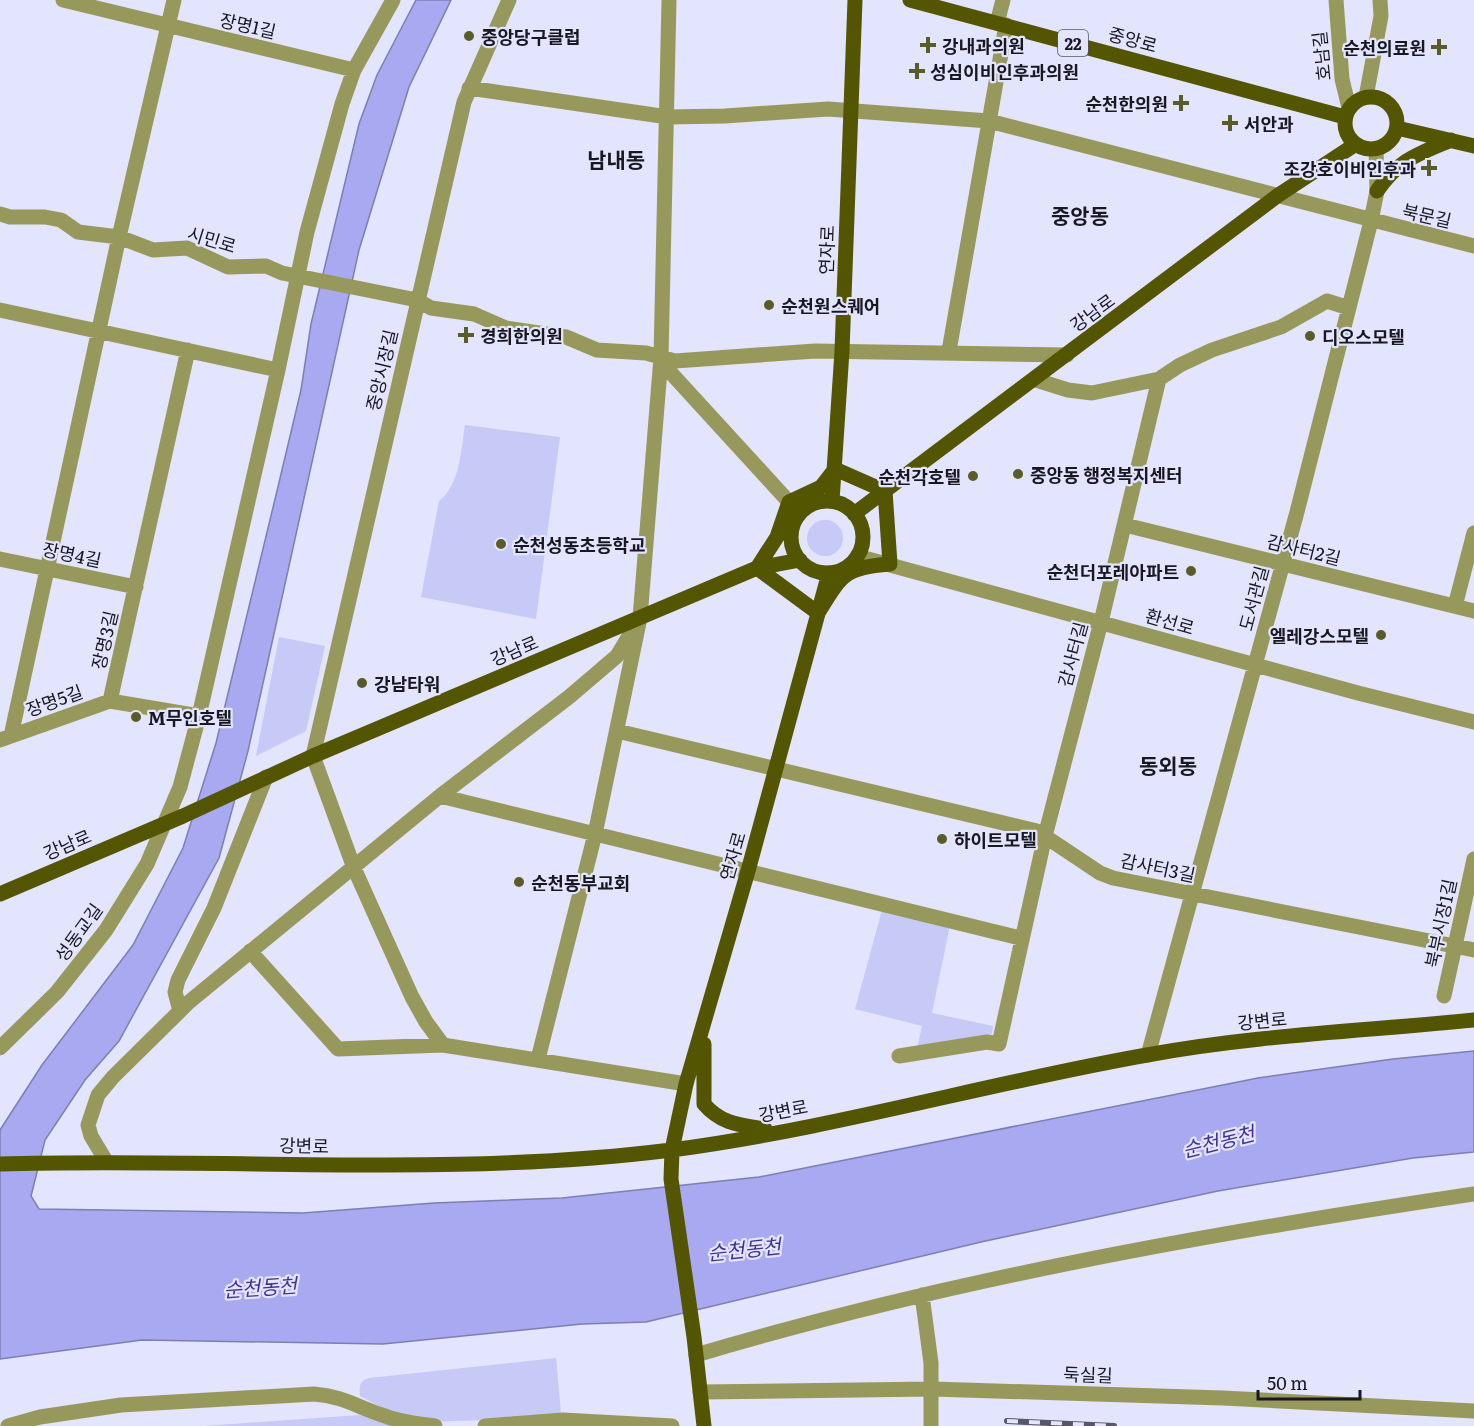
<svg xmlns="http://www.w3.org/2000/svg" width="1474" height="1426" font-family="Literata,'Noto Sans KR',serif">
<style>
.green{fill:#c7c9f7}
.water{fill:#a8a9f0;stroke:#7d7eb2;stroke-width:1.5}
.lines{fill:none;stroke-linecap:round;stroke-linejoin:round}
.minor{stroke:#96995b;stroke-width:15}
.major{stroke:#535501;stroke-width:15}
.rail-casing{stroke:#575765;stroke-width:6}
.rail{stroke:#e3e4fe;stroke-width:4;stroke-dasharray:11;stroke-linecap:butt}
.poi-dot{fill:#595b28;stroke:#e3e4fe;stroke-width:2}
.labels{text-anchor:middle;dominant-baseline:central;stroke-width:4.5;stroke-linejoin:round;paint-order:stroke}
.shield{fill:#e3e4fe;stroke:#555563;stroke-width:1.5}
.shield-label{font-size:16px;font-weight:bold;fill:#181821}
.street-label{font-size:18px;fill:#181821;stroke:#e3e4fe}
.poi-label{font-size:18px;font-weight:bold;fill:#181821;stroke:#e3e4fe;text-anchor:start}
.water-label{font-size:20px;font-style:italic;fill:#403196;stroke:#e3e4fe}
.quarter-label{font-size:21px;font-weight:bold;fill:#181821;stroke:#e3e4fe}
</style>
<rect width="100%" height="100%" fill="#e3e4fe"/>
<path class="green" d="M465 425 560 437 536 619 421 597 439 501C460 485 461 450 465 425Z
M807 538a18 18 0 1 1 36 0a18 18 0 1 1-36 0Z
M279 637 325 646 306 731 256 756Z
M882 910 950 925 932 1013 993 1026 992 1034 917 1049 922 1026 855 1009Z
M556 1358 561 1413 486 1420 422 1422 394 1414 360 1396C359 1387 359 1381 369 1378Z
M360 1415 393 1426H204Z"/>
<path class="water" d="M416 0H451L409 87 359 250 248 751 219 858 119 1041 85 1080 45 1140 31 1196 39 1209 303 1213 434 1203 562 1198 759 1177 1258 1078 1393 1059 1474 1051V1152L1413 1158 1218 1191 981 1242 646 1322 582 1324 383 1344 142 1340 0 1359V1130L42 1065 133 945 183 848 216 743 277 491 301 390 311 324 359 124 377 75Z"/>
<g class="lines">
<path class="minor" d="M63 0 354 70
M509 0 464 102 313 756 354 868 380 926 412 997 426 1022 443 1045 686 1084
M1336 0 1342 79 1349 108
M997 23 1003 0
M469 88 668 117 725 116 828 109 989 121 1474 246
M1366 97 1381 16 1380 0
M0 214 10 217H45L61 220 78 232 119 237 153 250 187 248 228 267 266 266 282 273 417 300 431 308 474 314 506 328 566 337 597 350 646 353 675 361 815 351 1067 355
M0 310 278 370
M949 351 1006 25
M661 357 671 373 789 502 798 516
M1036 380 1068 390 1092 393 1159 379 1180 365 1212 350 1281 327 1327 301 1349 308
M1125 525 1474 611
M857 556 1358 693 1474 722
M0 559 136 587
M1455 606 1474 533
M110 701 188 350
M617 731 1037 831 1100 873 1113 878 1474 950
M11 736 119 237 174 0
M0 740 110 701 199 716
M440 796 569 697 617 656 632 631
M250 951 338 1049 443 1045
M1444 996 1474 859
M180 1011 175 992 178 980 214 908 266 777
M0 1048 57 992 106 930 147 864 180 787 199 716 278 370 307 232 342 104 354 70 393 0
M1148 1055 1297 512 1371 221 1377 191 1376 149
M899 1056 987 1042 999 1044 1045 836 1101 622 1159 379
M538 1059 595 834 640 618 661 357 669 0
M106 1161 91 1136 88 1125 98 1095 113 1077 189 1002 440 796 1020 938
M922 1295 931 1363V1426
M696 1355C951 1279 1212 1233 1474 1194
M700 1392 933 1389 1223 1398 1474 1411
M8 1426 40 1417 121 1405 314 1394C343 1396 359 1408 385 1416 401 1422 418 1424 435 1426
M485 1426 563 1420 672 1426"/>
<path class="major" d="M910 0 1345 117
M1345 123a26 26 0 1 1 52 0a26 26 0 1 1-52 0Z
M1397 128 1474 146
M1377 191C1398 160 1418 154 1451 140
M835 469 885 491 890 564C844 568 842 574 818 613L757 568 777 537 789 502 821 487Z
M832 501 842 351 855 0
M791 537a36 36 0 1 1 72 0a36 36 0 1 1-72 0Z
M854 514 1277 196 1356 144
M0 894 183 816 313 756 757 568 800 560
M704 1044V1104C721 1124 740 1125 765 1129
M0 1164C223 1157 449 1178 671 1150 832 1129 988 1083 1147 1055 1255 1035 1365 1031 1474 1020
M704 1426 694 1337 671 1179 672 1150 686 1084 748 871 829 573"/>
<g class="rail-casing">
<path id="rail" d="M1007 1421 1114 1426"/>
</g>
<use href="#rail" class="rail"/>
</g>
<g class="poi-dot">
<circle cx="469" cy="36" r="6"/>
<path d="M925 36h6v6h6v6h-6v6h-6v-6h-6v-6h6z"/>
<path d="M1436 38h6v6h6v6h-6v6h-6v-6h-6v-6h6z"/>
<path d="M914 62h6v6h6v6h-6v6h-6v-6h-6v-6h6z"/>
<path d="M1178 94h6v6h6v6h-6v6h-6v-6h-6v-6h6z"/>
<path d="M1227 114h6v6h6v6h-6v6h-6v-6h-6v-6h6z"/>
<path d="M1426 159h6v6h6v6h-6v6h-6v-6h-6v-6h6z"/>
<circle cx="769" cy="305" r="6"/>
<path d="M463 326h6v6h6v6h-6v6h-6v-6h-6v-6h6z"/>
<circle cx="1310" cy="336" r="6"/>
<circle cx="1018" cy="474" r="6"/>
<circle cx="973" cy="476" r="6"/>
<circle cx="501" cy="544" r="6"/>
<circle cx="1191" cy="571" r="6"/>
<circle cx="1381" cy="635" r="6"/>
<circle cx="362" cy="683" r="6"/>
<circle cx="136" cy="717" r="6"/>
<circle cx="942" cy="839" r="6"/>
<circle cx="519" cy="882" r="6"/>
</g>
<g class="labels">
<rect class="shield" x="1058" y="30" width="30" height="26" rx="4.5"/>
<g class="shield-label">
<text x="1073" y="43">22</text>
</g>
<g class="street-label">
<text transform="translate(248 25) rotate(13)">장명1길</text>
<text transform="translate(1133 39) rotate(15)">중앙로</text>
<text transform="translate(1321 56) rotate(-96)">호남길</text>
<text transform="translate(1427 215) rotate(13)">북문길</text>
<text transform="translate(212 239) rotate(17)">시민로</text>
<text transform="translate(826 250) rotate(-88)">연자로</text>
<text transform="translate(1092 312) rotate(-36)">강남로</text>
<text transform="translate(381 370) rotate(-77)">중앙시장길</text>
<text transform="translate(1304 549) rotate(14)">감사터2길</text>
<text transform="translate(72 554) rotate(12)">장명4길</text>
<text transform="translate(1253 598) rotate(-75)">도서관길</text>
<text transform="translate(1170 621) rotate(16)">환선로</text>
<text transform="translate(104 640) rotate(-77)">장명3길</text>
<text transform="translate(514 650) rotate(-23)">강남로</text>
<text transform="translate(1072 654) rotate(-75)">감사터길</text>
<text transform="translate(54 700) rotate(-20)">장명5길</text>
<text transform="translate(67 844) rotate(-23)">강남로</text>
<text transform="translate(732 856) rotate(-74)">연자로</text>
<text transform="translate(1158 867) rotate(12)">감사터3길</text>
<text transform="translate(1440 923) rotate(-78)">북부시장1길</text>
<text transform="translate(78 932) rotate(-54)">성동교길</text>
<text transform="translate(1262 1020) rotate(-5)">강변로</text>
<text transform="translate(783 1110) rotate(-11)">강변로</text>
<text transform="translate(304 1145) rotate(1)">강변로</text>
<text transform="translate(1088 1374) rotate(2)">둑실길</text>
</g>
<g class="poi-label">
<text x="481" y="36">중앙당구클럽</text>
<text x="942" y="45">강내과의원</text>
<text x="1426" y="47" text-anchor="end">순천의료원</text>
<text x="930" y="71">성심이비인후과의원</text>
<text x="1168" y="103" text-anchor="end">순천한의원</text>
<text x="1244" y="123">서안과</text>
<text x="1416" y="168" text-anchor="end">조강호이비인후과</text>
<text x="781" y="305">순천원스퀘어</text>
<text x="480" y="335">경희한의원</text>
<text x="1322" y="336">디오스모텔</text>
<text x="1030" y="474">중앙동 행정복지센터</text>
<text x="961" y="476" text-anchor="end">순천각호텔</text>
<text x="513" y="544">순천성동초등학교</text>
<text x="1179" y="571" text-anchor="end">순천더포레아파트</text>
<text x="1369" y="635" text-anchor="end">엘레강스모텔</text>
<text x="374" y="683">강남타워</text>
<text x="148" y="717">M무인호텔</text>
<text x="954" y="839">하이트모텔</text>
<text x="531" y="882">순천동부교회</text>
</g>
<g class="water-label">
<text transform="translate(1218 1140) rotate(-14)">순천동천</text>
<text transform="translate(744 1248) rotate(-6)">순천동천</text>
<text transform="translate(260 1286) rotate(-4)">순천동천</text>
</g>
<g class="quarter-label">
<text x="616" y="158">남내동</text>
<text x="1080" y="214">중앙동</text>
<text x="1168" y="764">동외동</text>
</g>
</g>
<path d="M1258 1390v9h102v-9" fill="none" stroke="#181821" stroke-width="3"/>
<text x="1267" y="1390" font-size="18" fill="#181821" stroke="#e3e4fe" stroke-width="4.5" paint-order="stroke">50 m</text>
</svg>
